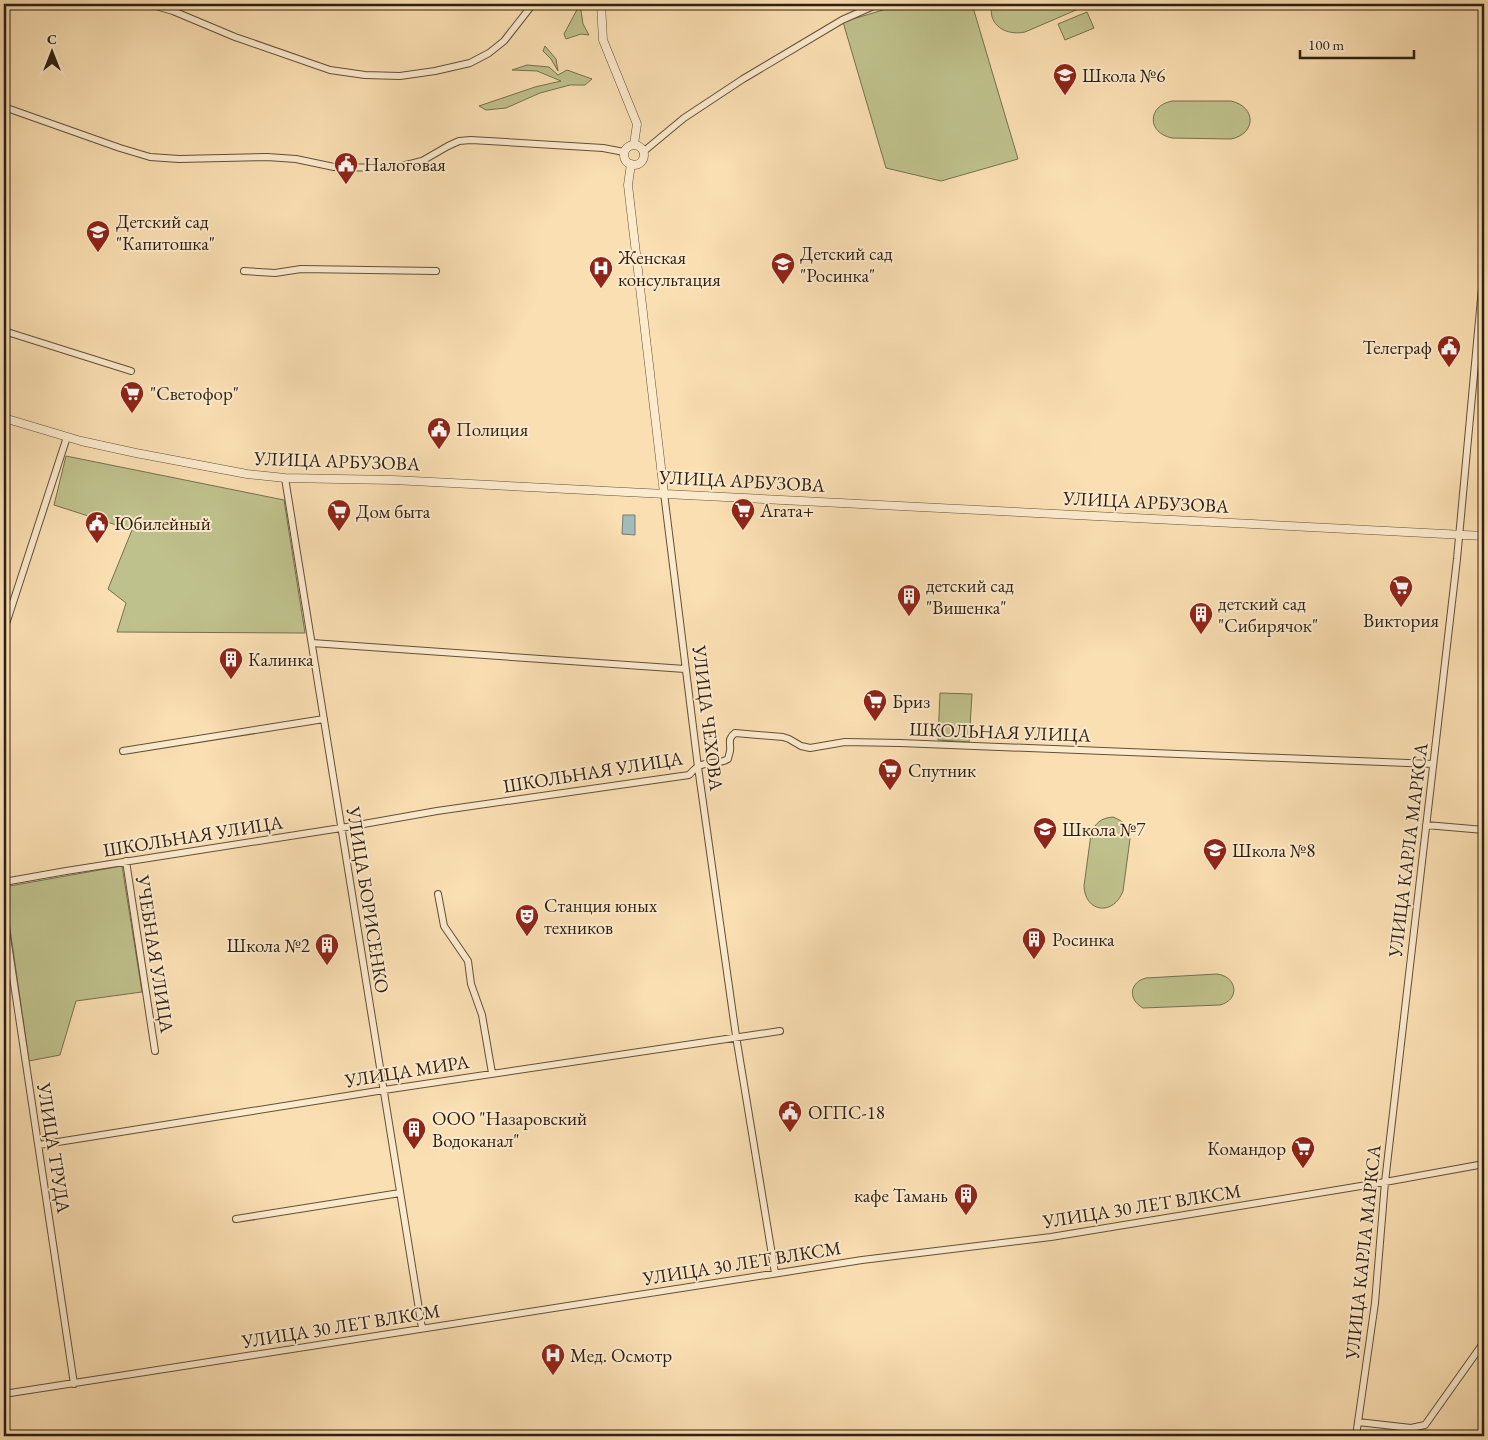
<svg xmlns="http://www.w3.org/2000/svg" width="1488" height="1440" font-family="'EB Garamond',serif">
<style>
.green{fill:#bfc18c;stroke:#76704e}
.water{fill:#a4bab8;stroke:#757c75}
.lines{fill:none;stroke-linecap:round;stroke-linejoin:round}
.minor-casing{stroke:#614f38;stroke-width:8}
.tertiary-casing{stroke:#614f38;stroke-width:9}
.minor{stroke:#fceacd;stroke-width:6}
.tertiary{stroke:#fceacd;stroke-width:8}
.labels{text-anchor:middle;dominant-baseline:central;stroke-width:4;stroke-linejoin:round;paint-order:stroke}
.poi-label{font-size:19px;fill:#2e1f10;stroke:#fceacd;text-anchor:start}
.street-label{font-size:19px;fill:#2e1f10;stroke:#fceacd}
</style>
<rect width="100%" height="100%" fill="#fadfb2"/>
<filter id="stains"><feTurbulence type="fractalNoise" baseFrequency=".004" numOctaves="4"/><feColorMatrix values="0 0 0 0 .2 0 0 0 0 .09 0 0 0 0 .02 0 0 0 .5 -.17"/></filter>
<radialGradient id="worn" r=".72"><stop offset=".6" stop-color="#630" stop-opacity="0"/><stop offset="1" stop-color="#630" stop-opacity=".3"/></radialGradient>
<path class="green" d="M580 4 583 24 589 35 581 34 566 39 564 34Z
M903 4H972L1018 159 941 181 886 168 843 22Z
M992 4H1090L1025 32C1007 36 987 26 992 4Z
M1087 12 1094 28 1065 40 1058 24Z
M545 46 556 59 558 71 551 59 543 51Z
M527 65 549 67 558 75 567 70 592 79 585 85H570L540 93 506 108 486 110 479 106 535 87 561 81 537 71 512 70Z
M1172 101H1231C1257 107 1256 134 1231 139L1172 138C1147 133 1147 106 1172 101Z
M66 456 284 500 305 633 117 632 126 603 108 589 132 530 54 505Z
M940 693 972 694 969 742 938 740Z
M1113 817C1124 821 1129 827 1130 839L1123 891C1114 916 1085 913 1084 886L1091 834C1095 823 1101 818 1113 817Z
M122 866 142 992 76 1001 60 1055 29 1061 4 887Z
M1217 974C1238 977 1240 1000 1220 1005L1143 1008C1127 999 1130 982 1146 978Z"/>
<path class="water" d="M623 515H635V535L622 534Z"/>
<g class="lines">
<g class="minor-casing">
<path id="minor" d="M149 4 173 11 235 37 330 70 365 75 400 76 435 71 470 63 489 53 504 41 533 4
M4 107 120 148 150 157 179 159 267 157 296 159 334 167 389 168 406 165 422 161 448 146 459 141 471 140 603 148 624 152
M643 152 684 118 743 79 842 20 878 4
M244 271 275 273 301 269 436 271
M4 331 131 371
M285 478 422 1328
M664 493 698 767 736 1036 775 1273
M4 602 12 605
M4 630 67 437
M312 643 685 669
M123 751 324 719
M1426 825 1484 830
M126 861 155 1051
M4 882 66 871 341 828 437 811 689 775C692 772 695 768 699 766 708 761 718 765 728 759 728 758 730 752 730 751 731 743 727 739 735 733L783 737 789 739 801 746 810 748 845 742 900 743 1433 764
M438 894 444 926 468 961 471 984 482 1015 492 1073
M4 917 74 1384
M39 1145 384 1090 780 1031
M236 1219 400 1193
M4 1394 862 1260 1051 1237 1385 1182 1484 1164
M1358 1422 1411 1428 1425 1425 1484 1342
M1356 1436 1375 1303 1385 1182 1457 559 1484 266"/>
</g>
<g class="tertiary-casing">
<path id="tertiary" d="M601 4 603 40 637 124 634 144
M624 155a10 10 0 1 1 20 0a10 10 0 1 1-20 0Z
M631 164 628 185 664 493
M4 418 81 441 136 453 247 474 285 478 393 480 1484 536"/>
</g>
<use href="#minor" class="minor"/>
<use href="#tertiary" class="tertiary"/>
</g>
<defs>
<g id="school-pin" transform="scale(1.25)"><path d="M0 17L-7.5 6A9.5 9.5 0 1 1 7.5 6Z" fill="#8f2418" stroke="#fceacd"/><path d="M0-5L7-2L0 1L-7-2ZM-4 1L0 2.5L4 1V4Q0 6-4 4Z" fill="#fff"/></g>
<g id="civic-pin" transform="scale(1.25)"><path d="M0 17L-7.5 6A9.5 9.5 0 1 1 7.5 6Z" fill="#8f2418" stroke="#fceacd"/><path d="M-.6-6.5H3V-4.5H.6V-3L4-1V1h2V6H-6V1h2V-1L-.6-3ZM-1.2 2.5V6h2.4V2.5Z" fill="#fff"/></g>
<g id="hospital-pin" transform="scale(1.25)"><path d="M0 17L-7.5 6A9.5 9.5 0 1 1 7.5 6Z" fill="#8f2418" stroke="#fceacd"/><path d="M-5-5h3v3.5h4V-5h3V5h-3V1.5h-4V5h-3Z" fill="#fff"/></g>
<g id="supermarket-pin" transform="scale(1.25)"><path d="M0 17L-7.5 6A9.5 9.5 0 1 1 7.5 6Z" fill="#8f2418" stroke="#fceacd"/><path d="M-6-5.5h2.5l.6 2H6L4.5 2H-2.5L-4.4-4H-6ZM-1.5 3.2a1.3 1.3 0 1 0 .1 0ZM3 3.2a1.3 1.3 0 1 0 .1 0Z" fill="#fff"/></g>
<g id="building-pin" transform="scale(1.25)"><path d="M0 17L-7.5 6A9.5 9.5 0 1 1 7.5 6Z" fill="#8f2418" stroke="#fceacd"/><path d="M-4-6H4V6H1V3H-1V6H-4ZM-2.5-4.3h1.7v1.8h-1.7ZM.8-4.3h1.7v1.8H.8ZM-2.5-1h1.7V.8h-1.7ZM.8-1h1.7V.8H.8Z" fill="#fff"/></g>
<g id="theatre-pin" transform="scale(1.25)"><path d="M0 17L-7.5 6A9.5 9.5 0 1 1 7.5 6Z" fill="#8f2418" stroke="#fceacd"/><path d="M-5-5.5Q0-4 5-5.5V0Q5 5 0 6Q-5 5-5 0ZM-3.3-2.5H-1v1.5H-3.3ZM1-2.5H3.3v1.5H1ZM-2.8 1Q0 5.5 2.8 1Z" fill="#fff"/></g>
</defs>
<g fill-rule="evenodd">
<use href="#school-pin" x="1065" y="75"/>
<use href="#civic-pin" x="346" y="164"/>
<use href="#school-pin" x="98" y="232"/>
<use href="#school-pin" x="783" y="264"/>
<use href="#hospital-pin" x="601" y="268"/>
<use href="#civic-pin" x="1449" y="347"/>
<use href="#supermarket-pin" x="132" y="393"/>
<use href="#civic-pin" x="439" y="429"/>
<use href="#supermarket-pin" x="743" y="510"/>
<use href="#supermarket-pin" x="339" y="511"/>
<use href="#civic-pin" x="97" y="523"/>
<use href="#supermarket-pin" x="1401" y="587"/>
<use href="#building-pin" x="909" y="596"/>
<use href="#building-pin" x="1201" y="614"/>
<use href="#building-pin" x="231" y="659"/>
<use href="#supermarket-pin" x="875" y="701"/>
<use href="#supermarket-pin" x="890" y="770"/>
<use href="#school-pin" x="1045" y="829"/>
<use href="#school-pin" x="1215" y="850"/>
<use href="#theatre-pin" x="527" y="916"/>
<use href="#building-pin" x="1034" y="939"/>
<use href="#building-pin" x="327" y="945"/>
<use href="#civic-pin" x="790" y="1112"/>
<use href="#building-pin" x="414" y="1129"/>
<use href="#supermarket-pin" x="1303" y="1148"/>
<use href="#building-pin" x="966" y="1195"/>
<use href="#hospital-pin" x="553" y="1355"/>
</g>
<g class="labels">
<g class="poi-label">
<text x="1082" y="75">Школа №6</text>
<text x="364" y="164">Налоговая</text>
<text x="116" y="221">Детский сад<tspan x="116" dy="22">"Капитошка"</tspan></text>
<text x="800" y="253">Детский сад<tspan x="800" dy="22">"Росинка"</tspan></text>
<text x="618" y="257">Женская<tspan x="618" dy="22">консультация</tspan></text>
<text x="1432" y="347" text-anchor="end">Телеграф</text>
<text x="150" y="393">"Светофор"</text>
<text x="456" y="429">Полиция</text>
<text x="760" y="510">Агата+</text>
<text x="356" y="511">Дом быта</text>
<text x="114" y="523">Юбилейный</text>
<text x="926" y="585">детский сад<tspan x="926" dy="22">"Вишенка"</tspan></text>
<text x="1218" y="603">детский сад<tspan x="1218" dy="22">"Сибирячок"</tspan></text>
<text x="1401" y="620" text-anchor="middle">Виктория</text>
<text x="248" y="659">Калинка</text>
<text x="892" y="701">Бриз</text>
<text x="908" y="770">Спутник</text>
<text x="1062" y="829">Школа №7</text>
<text x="1232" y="850">Школа №8</text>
<text x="544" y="905">Станция юных<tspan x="544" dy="22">техников</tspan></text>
<text x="1052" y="939">Росинка</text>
<text x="310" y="945" text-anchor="end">Школа №2</text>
<text x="808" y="1112">ОГПС-18</text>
<text x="432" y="1118">ООО "Назаровский<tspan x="432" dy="22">Водоканал"</tspan></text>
<text x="1286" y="1148" text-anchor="end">Командор</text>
<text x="948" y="1195" text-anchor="end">кафе Тамань</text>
<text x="570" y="1355">Мед. Осмотр</text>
</g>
<g class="street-label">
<text transform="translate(337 461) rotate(2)">УЛИЦА АРБУЗОВА</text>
<text transform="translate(742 481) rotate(3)">УЛИЦА АРБУЗОВА</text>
<text transform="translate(1146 502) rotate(3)">УЛИЦА АРБУЗОВА</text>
<text transform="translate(708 718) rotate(83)">УЛИЦА ЧЕХОВА</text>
<text transform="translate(1000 732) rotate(2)">ШКОЛЬНАЯ УЛИЦА</text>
<text transform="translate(593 772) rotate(-9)">ШКОЛЬНАЯ УЛИЦА</text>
<text transform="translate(193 836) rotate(-9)">ШКОЛЬНАЯ УЛИЦА</text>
<text transform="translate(1408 850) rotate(-83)">УЛИЦА КАРЛА МАРКСА</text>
<text transform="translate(368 900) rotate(81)">УЛИЦА БОРИСЕНКО</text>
<text transform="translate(155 954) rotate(81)">УЧЕБНАЯ УЛИЦА</text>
<text transform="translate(407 1071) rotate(-9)">УЛИЦА МИРА</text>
<text transform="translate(54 1148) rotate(81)">УЛИЦА ТРУДА</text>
<text transform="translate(1142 1206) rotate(-9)">УЛИЦА 30 ЛЕТ ВЛКСМ</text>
<text transform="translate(1363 1252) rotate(-84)">УЛИЦА КАРЛА МАРКСА</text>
<text transform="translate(742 1263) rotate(-9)">УЛИЦА 30 ЛЕТ ВЛКСМ</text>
<text transform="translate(341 1326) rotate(-9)">УЛИЦА 30 ЛЕТ ВЛКСМ</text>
</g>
</g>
<rect width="1488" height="1440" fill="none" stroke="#fadfb2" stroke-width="20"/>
<rect x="5" y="5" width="1478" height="1430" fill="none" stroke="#2e1f10" stroke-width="2.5"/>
<rect x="10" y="10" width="1468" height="1420" fill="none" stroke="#2e1f10"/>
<g transform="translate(52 52)" stroke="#fceacd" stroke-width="4" paint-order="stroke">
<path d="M0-4L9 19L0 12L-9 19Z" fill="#2e1f10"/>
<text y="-8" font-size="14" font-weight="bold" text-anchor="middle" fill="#2e1f10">С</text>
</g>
<path d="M1300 50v8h114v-8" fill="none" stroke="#2e1f10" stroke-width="2.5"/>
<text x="1308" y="50" font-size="15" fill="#2e1f10" stroke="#fceacd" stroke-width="4" paint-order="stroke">100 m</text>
<rect width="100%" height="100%" filter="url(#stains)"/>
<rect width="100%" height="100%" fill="url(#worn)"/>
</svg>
